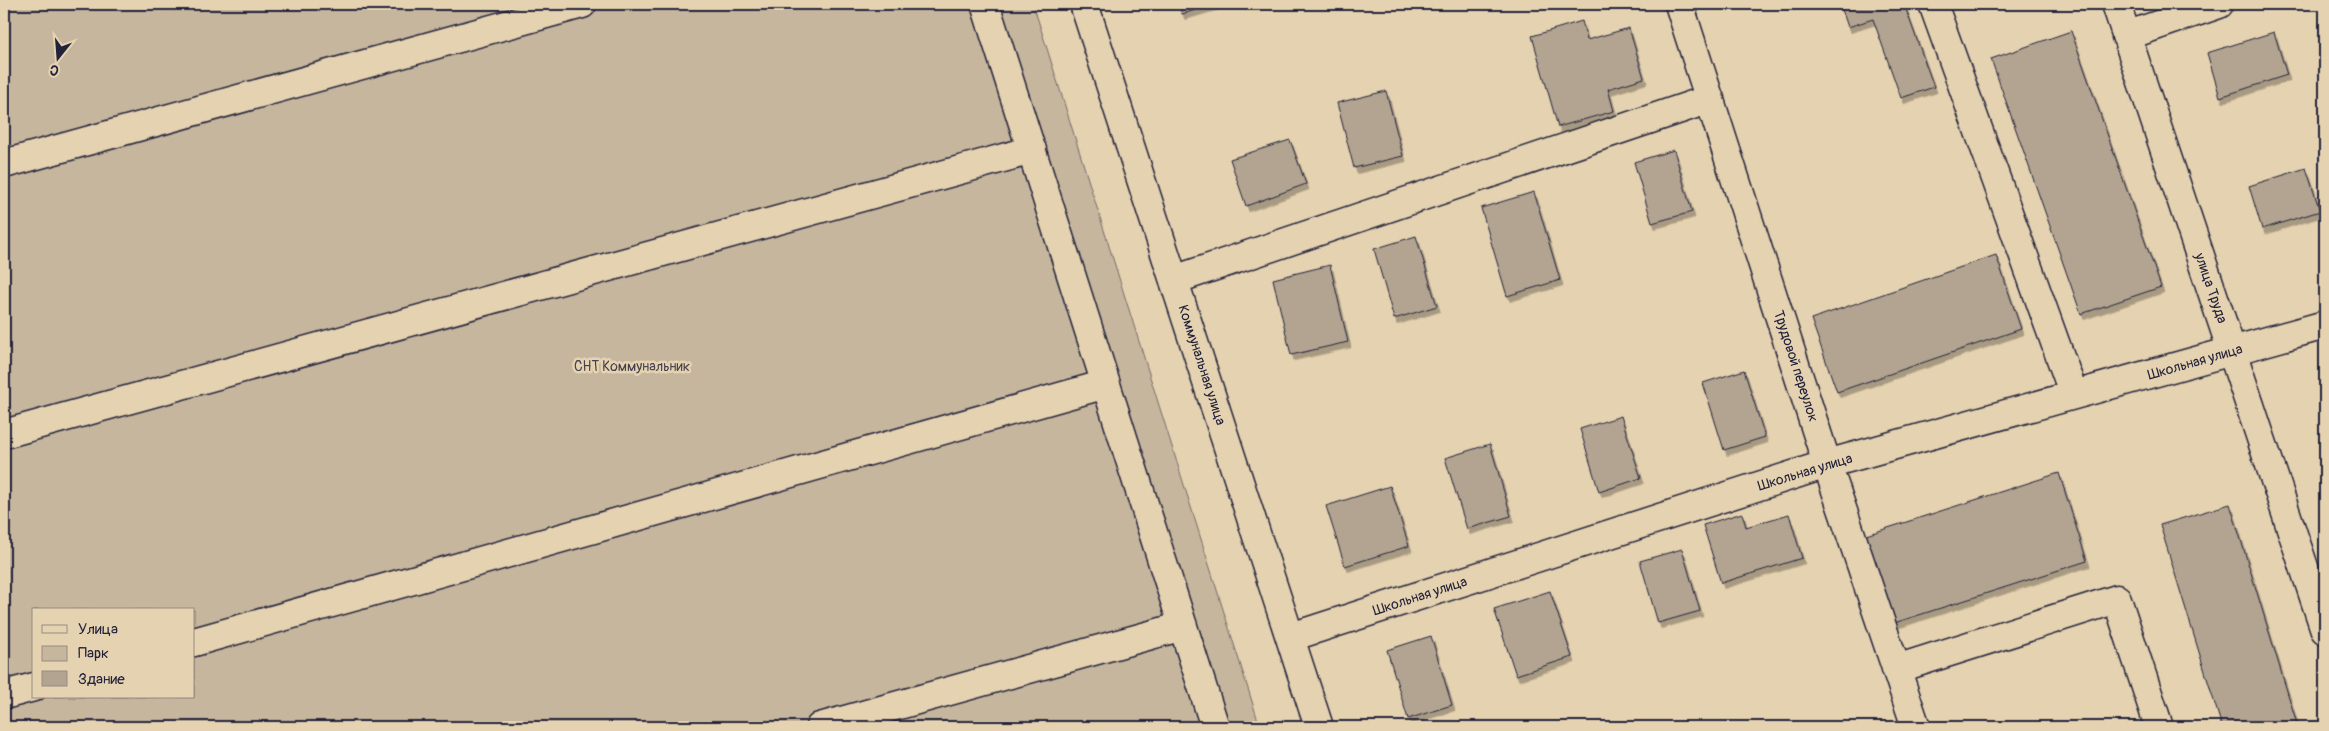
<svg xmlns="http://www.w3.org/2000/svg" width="2329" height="731" font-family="Pangolin,sans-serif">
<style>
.green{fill:#c6b69d;stroke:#746c6c;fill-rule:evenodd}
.building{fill:#b2a491;stroke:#22223b;filter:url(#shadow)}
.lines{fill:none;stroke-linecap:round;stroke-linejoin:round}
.minor-casing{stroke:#22223b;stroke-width:31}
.minor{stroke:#e5d2b0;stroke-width:28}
.labels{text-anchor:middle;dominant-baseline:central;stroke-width:5;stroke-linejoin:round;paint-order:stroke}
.street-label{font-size:14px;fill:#22223b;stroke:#e5d2b0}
.park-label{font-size:14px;fill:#43404f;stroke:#e5d2b0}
</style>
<defs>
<filter id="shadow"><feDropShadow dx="3" dy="5.5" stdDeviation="0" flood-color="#0004"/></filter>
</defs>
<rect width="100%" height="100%" fill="#e5d2b0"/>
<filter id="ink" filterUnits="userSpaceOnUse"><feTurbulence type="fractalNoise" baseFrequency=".02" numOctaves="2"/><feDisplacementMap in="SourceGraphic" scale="10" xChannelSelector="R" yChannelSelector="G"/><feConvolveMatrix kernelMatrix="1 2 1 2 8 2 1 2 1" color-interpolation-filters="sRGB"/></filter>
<g filter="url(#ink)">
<path class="green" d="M4 4H1033L1260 727H4ZM34 610H194V697H34Z"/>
<path class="building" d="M1178 4H1216L1182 14Z
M1840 4H1904L1934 87 1901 98 1873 19 1848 27Z
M1582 21 1587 40 1629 28 1644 78 1608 89 1614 111 1558 127 1532 36Z
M2071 31 2161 287 2081 314 1991 59Z
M2274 32 2287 75 2220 97 2207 53Z
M1386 91 1403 156 1354 168 1337 103Z
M1290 140 1306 184 1246 206 1230 159Z
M1674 150 1692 212 1652 223 1634 162Z
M2306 168 2320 211 2262 229 2249 186Z
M1534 192 1560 280 1507 296 1481 208Z
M1416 236 1437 306 1394 319 1374 249Z
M1996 255 2021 329 1837 392 1811 319Z
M1330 265 1348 342 1291 355 1273 279Z
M1744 370 1765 437 1724 450 1703 383Z
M1621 416 1641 478 1599 492 1580 429Z
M1490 444 1511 516 1467 529 1445 458Z
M2059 473 2087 561 1891 624 1863 536Z
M1390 486 1409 546 1345 566 1326 506Z
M2230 504 2298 727H2222L2160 525Z
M1742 513 1746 527 1789 514 1802 558 1721 583 1703 525Z
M1682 549 1700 611 1658 623 1640 561Z
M1550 591 1572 657 1516 675 1494 609Z
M1431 636 1452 705 1408 719 1387 650Z"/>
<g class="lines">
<g class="minor-casing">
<path id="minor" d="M985 4 1215 727
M1084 4 1319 727
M1679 4 1827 464 1916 727
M1933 4 2074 395
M2116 4 2325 630
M2126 36 2219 4
M4 164 582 4
M1174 280 1710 99
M4 434 1032 150
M1291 637 1827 464 2325 325
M194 642 1106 384
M1896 669 2117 599 2159 727
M4 695 34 687
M820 727 1183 626"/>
</g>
<use href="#minor" class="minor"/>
</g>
</g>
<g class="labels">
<g class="street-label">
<text transform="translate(2211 288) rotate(71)">улица Труда</text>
<text transform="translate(2195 362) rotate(-16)">Школьная улица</text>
<text transform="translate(1202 365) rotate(72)">Коммунальная улица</text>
<text transform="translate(1796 366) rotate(72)">Трудовой переулок</text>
<text transform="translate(1805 472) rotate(-17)">Школьная улица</text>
<text transform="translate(1420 596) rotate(-18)">Школьная улица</text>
</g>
<g class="park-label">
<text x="632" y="366">СНТ Коммунальник</text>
</g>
</g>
<rect width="2329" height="731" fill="none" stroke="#e5d2b0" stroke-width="20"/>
<rect x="10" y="10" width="2309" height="711" fill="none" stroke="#22223b" stroke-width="2" filter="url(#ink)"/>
<rect x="32" y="608" width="162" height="90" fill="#e5d2b0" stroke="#978c81"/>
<rect x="42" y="625" width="25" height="8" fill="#e5d2b0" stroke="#978c81"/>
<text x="78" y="634" font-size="15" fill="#22223b">Улица</text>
<rect x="42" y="646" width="25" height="15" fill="#c6b69d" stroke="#978c81"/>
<text x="78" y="658" font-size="15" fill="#22223b">Парк</text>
<rect x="42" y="671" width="25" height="15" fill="#b2a491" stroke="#978c81"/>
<text x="78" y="684" font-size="15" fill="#22223b">Здание</text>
<g transform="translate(58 58) rotate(197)" stroke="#e5d2b0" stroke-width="4" paint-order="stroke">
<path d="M0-4L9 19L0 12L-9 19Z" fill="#22223b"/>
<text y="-8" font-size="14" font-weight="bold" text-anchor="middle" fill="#22223b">С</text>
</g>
</svg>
